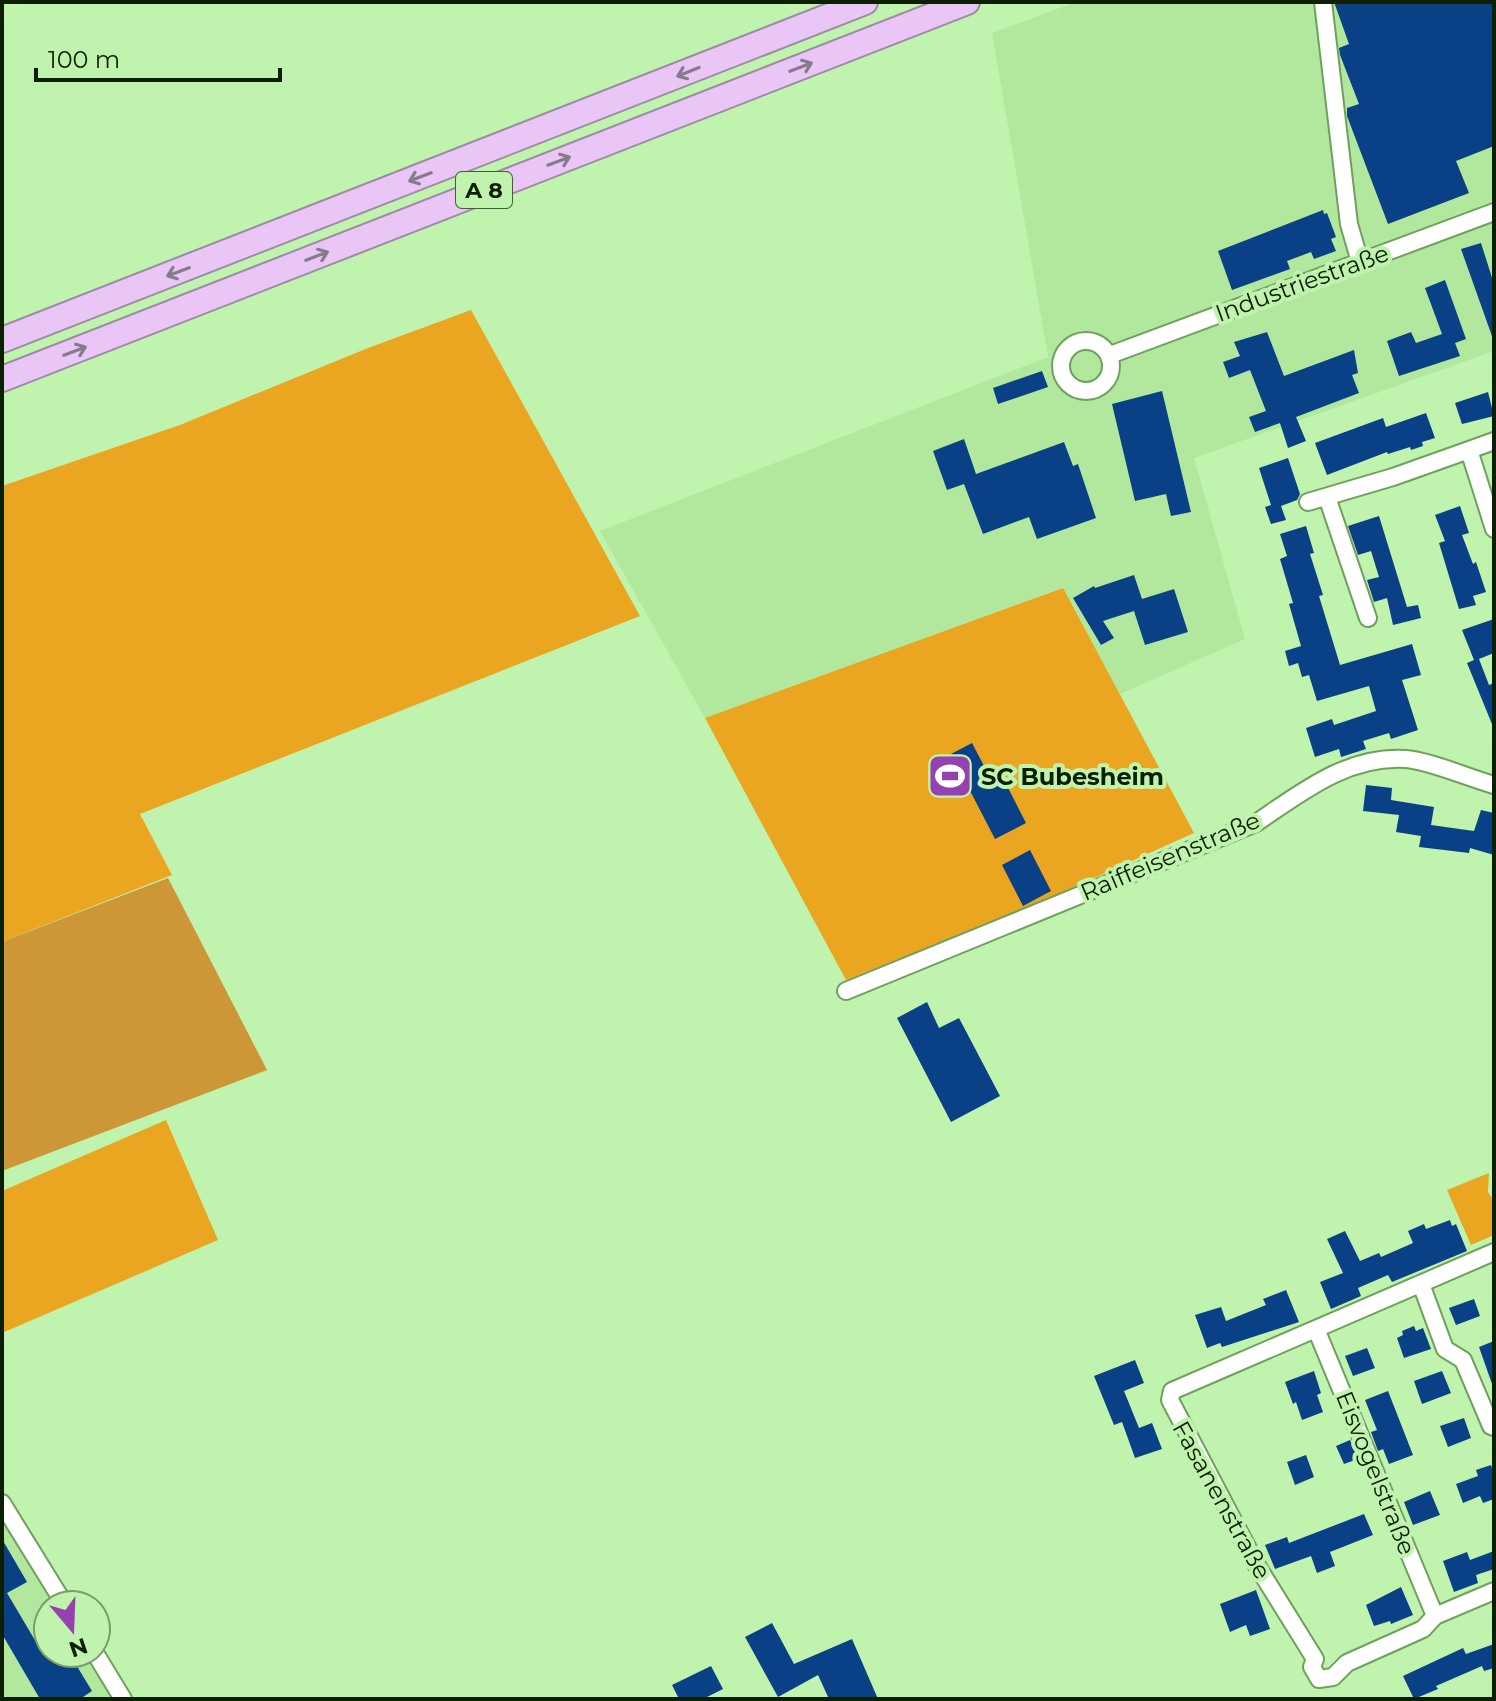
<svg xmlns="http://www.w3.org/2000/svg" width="1496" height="1701" font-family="Montserrat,sans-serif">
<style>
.built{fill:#b1e89d}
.green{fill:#eba621}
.forest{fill:#cd9636}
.building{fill:#0a4085}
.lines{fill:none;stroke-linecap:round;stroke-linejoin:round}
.minor-casing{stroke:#70a05e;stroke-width:20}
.highway-casing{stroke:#9c8ca2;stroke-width:28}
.minor{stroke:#fff;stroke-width:16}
.highway{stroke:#eac6f7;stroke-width:24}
.oneway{stroke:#867b8a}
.labels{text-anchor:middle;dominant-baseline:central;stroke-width:8;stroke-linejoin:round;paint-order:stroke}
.shield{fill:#c0f3ad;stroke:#425f37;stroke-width:2}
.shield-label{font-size:22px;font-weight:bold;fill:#0c1f05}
.street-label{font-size:24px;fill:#0c1f05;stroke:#c0f3ad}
.poi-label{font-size:24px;font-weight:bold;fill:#0c1f05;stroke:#c0f3ad;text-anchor:start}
</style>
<rect width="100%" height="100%" fill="#c0f3ad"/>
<path class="built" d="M1076 2H1494V351L1194 458 1245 639 1120 694 1062 588 705 718 600 531 1048 357 992 33Z
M2 1521 54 1605H48V1653H84L113 1699H2Z"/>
<path class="green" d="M471 310 640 616 140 814 172 875 2 942V486L180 425 368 348Z
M1063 588 1194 833 1014 914 846 980 705 718Z
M166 1120 218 1240 2 1333V1191Z
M1489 1173 1488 1192 1494 1201V1235L1471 1245 1447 1190Z"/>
<path class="forest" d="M168 878 267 1070 2 1171V942Z"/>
<path class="building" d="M1334 2H1494V146L1456 161 1469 193 1388 224 1347 116V108L1359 104 1340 55 1339 48 1349 44Z
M1323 210 1324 214 1327 213 1336 237 1331 239 1336 251 1314 259 1311 252 1287 261 1290 269 1232 290 1218 251Z
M1481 243 1494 284 1493 339 1461 249Z
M1445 280 1466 339 1455 343 1460 356 1399 376 1387 341 1411 332 1416 343 1442 334 1425 288Z
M1267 332 1284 376 1354 350 1358 373 1352 375 1359 393 1296 417 1306 441 1288 448 1280 423 1255 432 1249 417 1266 411 1250 370 1229 378 1223 362 1240 356 1234 342Z
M1042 371 1048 387 998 404 993 388Z
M1162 391 1191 512 1171 516 1166 494 1135 501 1112 404Z
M1488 392 1494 416 1462 424 1455 403Z
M1426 413 1435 438 1422 442 1423 446 1411 450 1410 447 1388 454 1387 452 1327 475 1315 443 1383 418 1386 427Z
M964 439 976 474 1064 442 1073 466 1078 464 1096 518 1037 539 1029 517 983 534 964 484 947 490 933 451Z
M1288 458 1300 494 1297 500 1281 506 1286 520 1271 524 1265 507 1271 505 1259 468Z
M1460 506 1469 533 1462 535 1473 564 1476 562 1486 592 1473 596 1476 605 1459 609 1439 543 1445 541 1435 515Z
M1379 516 1407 607 1418 605 1421 618 1393 625 1387 598 1374 602 1367 580 1379 577 1371 551 1358 555 1348 526Z
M1306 526 1314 553 1310 554 1323 595 1319 596 1340 665 1412 644 1421 675 1402 680 1418 730 1391 739 1389 733 1363 741 1366 749 1341 757 1339 749 1315 757 1306 728 1332 719 1334 725 1376 711 1369 686 1317 701 1309 675 1302 677 1298 663 1289 666 1285 651 1301 646 1289 604 1293 603 1280 559 1287 556 1280 534Z
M1134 575 1142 599 1174 589 1188 632 1145 645 1134 611 1103 621 1114 638 1101 645 1073 598 1094 586 1095 588Z
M1494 619V653L1479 659 1489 685 1494 683V729L1467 663 1474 660 1462 630Z
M972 743 994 785 1004 780 1026 823 995 839 951 754Z
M1366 785 1392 788 1391 800 1434 807 1431 825 1474 831 1481 810 1494 813V855L1470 848 1469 853 1419 847 1421 836 1396 832 1399 815 1363 811Z
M1030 850 1051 891 1023 906 1002 865Z
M927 1002 939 1028 959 1018 1000 1096 951 1122 897 1018Z
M1450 1220 1452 1226 1456 1224 1467 1251 1392 1282 1388 1275 1358 1288 1361 1296 1331 1309 1320 1282 1343 1273 1327 1239 1345 1231 1360 1261 1379 1253 1381 1257 1413 1243 1408 1231 1424 1224 1426 1229Z
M1286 1290 1299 1322 1222 1347 1220 1343 1207 1348 1195 1315 1221 1307 1226 1321 1266 1305 1263 1299Z
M1474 1299 1480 1316 1456 1325 1449 1308Z
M1414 1326 1416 1331 1423 1328 1431 1349 1404 1358 1397 1338 1403 1335 1402 1331Z
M1494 1341V1384H1492L1479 1347Z
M1367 1348 1375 1368 1353 1376 1345 1356Z
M1135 1360 1144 1383 1124 1391 1139 1428 1152 1423 1162 1449 1135 1458 1122 1422 1114 1425 1094 1376Z
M1314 1371 1321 1393 1317 1395 1323 1412 1302 1420 1296 1402 1293 1404 1285 1382Z
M1442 1371 1451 1393 1422 1404 1414 1381Z
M1388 1391 1413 1455 1389 1464 1383 1449 1378 1451 1371 1432 1377 1430 1365 1400Z
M1464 1418 1471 1438 1448 1447 1440 1426Z
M1350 1440 1358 1459 1344 1464 1336 1446Z
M1306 1455 1314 1477 1295 1485 1287 1462Z
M1491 1465 1494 1475V1499L1483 1503 1480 1496 1463 1503 1456 1484 1478 1476 1476 1470Z
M1430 1491 1440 1515 1413 1525 1404 1502Z
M1364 1514 1373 1535 1330 1552 1335 1566 1317 1573 1311 1556 1275 1569 1265 1545 1287 1537 1289 1543Z
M2 1539 27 1582 7 1593 39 1647 48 1640V1653H69L92 1691 80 1699H40L2 1634Z
M1494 1551V1569L1476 1575 1478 1583 1454 1592 1443 1561 1467 1552 1470 1560Z
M1401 1587 1413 1615 1391 1624 1390 1621 1374 1626 1366 1605Z
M1256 1590 1270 1629 1250 1636 1246 1625 1230 1632 1220 1604Z
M772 1623 794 1664 852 1639 878 1699H829L818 1675 778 1697 745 1637Z
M1494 1644V1668L1484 1671 1482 1666 1436 1686 1438 1689 1414 1699 1403 1676 1463 1648 1466 1654Z
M711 1666 723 1689 703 1699H679L672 1685Z"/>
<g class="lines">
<g class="minor-casing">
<path id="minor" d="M1323 2 1349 224 1360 262
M1061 366a25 25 0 1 1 50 0a25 25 0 1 1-50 0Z
M1110 355 1494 212
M1494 441 1469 450 1494 529
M1327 497 1368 618
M1308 502 1393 477 1469 450
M846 991 1256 823C1302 792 1348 755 1406 759 1430 761 1469 778 1494 785
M1494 1252 1172 1391 1170 1400 1256 1564 1315 1659 1312 1667 1319 1679 1333 1677 1347 1663 1423 1629 1435 1616 1494 1591
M1421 1284 1445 1349 1463 1360 1491 1426 1494 1427
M1316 1329 1435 1616
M2 1503 65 1605
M95 1653 123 1699"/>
</g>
<g class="highway-casing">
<path id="highway" d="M2 340 865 2
M2 379 967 2"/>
</g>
<use href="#minor" class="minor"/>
<use href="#highway" class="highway"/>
</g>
<defs><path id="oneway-shaft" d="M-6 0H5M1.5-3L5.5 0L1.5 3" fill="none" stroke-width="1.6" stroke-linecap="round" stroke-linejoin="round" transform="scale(2)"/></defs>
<g class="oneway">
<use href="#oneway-shaft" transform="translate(801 67) rotate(-21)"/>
<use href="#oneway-shaft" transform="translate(688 72) rotate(158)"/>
<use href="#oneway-shaft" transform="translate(559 161) rotate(-21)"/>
<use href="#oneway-shaft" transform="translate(420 177) rotate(159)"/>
<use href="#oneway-shaft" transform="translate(317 256) rotate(-21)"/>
<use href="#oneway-shaft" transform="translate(178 272) rotate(159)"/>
<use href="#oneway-shaft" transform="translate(75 351) rotate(-21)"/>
</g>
<defs>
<g id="stadium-square" transform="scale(2.3)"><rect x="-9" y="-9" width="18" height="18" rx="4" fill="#9541af" stroke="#c0f3ad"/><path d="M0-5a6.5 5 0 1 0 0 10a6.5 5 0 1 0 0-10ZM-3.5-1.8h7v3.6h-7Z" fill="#fff"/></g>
</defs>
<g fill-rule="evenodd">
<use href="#stadium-square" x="950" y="776"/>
</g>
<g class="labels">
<rect class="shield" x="456" y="172" width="56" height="36" rx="6"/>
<g class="shield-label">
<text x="484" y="190">A 8</text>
</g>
<g class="street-label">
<text transform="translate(1302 283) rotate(-20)">Industriestraße</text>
<text transform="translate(1170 856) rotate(-23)">Raiffeisenstraße</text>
<text transform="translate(1376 1473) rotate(68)">Eisvogelstraße</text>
<text transform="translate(1222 1500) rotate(61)">Fasanenstraße</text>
</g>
<g class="poi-label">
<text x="981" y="776">SC Bubesheim</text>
</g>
</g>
<rect width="1496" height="1701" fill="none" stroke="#0c1f05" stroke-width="8"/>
<g transform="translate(72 1629) rotate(161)"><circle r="38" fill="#c0f3ad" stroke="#789e6a" stroke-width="2"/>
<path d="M0-6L14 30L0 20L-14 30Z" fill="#9541af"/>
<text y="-12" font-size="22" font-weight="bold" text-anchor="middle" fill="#0c1f05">N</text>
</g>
<path d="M36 68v12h244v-12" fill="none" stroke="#0c1f05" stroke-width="4"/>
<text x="48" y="68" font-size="24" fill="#0c1f05" stroke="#c0f3ad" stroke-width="6" paint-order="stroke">100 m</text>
</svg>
